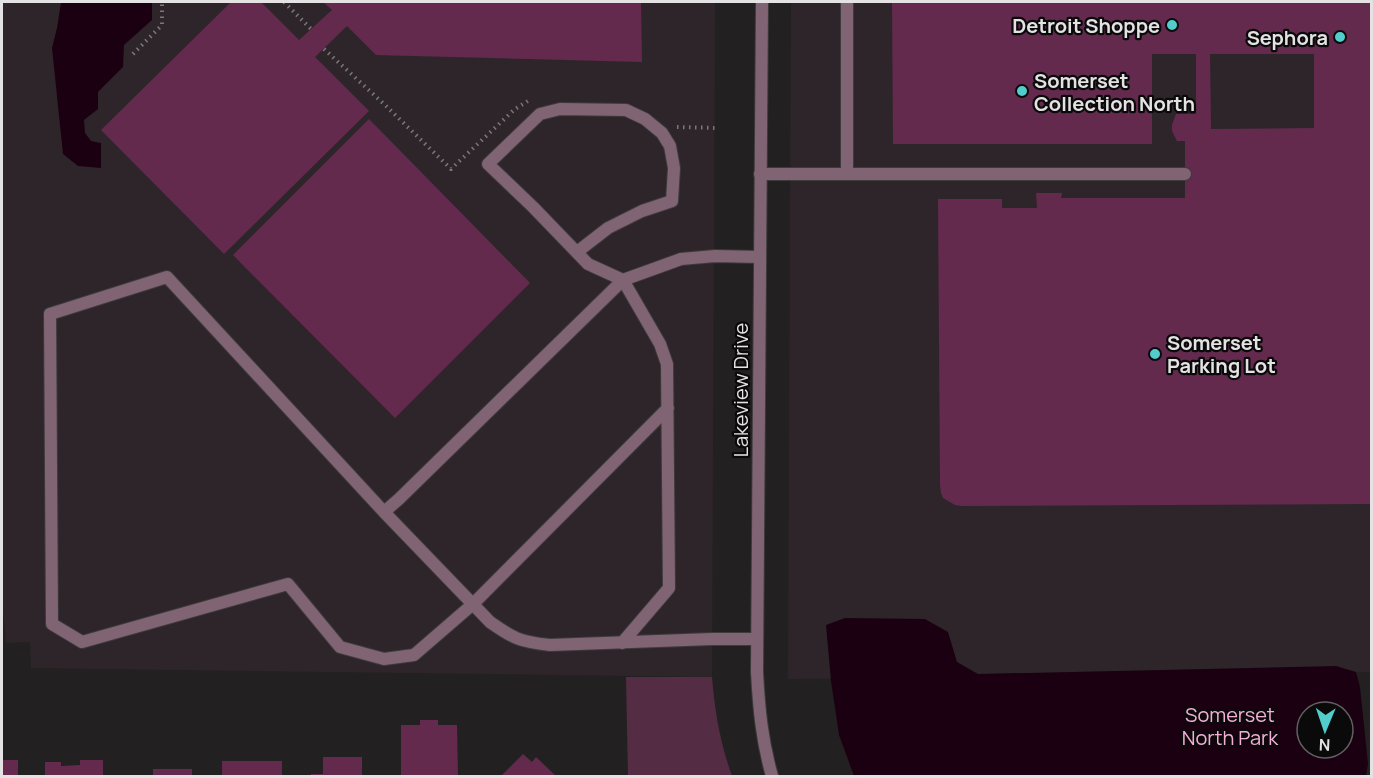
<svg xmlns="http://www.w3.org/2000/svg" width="1373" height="778" font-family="Manrope,sans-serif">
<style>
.built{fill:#2e252a}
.green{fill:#542d45}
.water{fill:#1b0011;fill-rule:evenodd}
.building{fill:#632a4e;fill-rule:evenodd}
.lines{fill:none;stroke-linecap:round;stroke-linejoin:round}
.service-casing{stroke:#3e3b3c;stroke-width:14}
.minor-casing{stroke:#3e3b3c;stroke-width:14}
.path{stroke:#7a7879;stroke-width:4;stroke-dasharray:1.5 4.5;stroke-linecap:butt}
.service{stroke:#806474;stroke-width:12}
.minor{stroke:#806474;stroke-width:12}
.poi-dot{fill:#53cdcb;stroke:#0b0a0b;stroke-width:2}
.labels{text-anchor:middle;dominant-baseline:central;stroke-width:4.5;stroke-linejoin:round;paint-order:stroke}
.poi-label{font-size:20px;font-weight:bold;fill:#e4e2e3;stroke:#0b0a0b;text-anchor:end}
.street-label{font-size:20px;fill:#e4e2e3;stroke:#0b0a0b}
.park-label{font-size:20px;fill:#f5aed8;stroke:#0b0a0b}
</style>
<rect width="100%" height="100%" fill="#232021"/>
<path class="built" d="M2 2H715L712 677 31 668 30 642 6 643 3 611Z
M791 2H1371V672L788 679Z"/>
<path class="green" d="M626 677H712C715 713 720 742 732 776H628Z"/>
<path class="water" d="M2 2 3 611 2 612Z
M61 2H152V20L124 45 123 67 98 92V109L84 120 85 133 91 141 101 143V168L78 166 63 154 52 48 57 28Z
M845 618 925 619 948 632 957 662 978 674 1336 666 1356 672 1360 687 1368 764 1366 776H854L839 735 831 681 826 625ZM1307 712H1343V748H1307Z"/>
<path class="building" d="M231 2H261L299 40 332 10 323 2H641L642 62 376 55 347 26 315 57 369 111 224 254 101 130Z
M892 2H1372V504L962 506 955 505 943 498 941 493 940 485 938 199H1002V208H1037L1036 193H1062L1061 198H1185V141H1177L1172 131V125L1176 114H1196V54H1152V144H893ZM1210 54H1314V128L1211 129Z
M369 119 530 283 395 418 233 255Z
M420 720H438V725H457L458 776H401V725H420Z
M523 754 532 762 536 757 556 776H501Z
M323 757H362V776H311V774H323Z
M2 760H18V776H2Z
M80 760H103V776H45V762H61V766L80 765Z
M222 761H282V776H222Z
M153 769H192V776H153Z"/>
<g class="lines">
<g class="service-casing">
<path id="service" d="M847 2V174
M760 174H1185
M577 252 608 228 642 211 672 201 674 168 670 146 662 133 645 119 626 110 560 109 540 114 488 164 533 207 588 264 623 280 660 344 667 364 669 588 622 643
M384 512 167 277 50 314 52 624 82 642 288 584 340 647 384 659 414 655 473 604 668 408
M757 639H712L550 645C521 642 514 639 490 622L384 512 399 499 623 280 681 259 715 256 760 257"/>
</g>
<g class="minor-casing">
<path id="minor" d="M762 2 757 672C759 709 762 741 772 776"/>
</g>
<path class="path" d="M284 2 311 29
M324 49 384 104 451 169 515 109 528 101
M133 54 162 25V2
M677 127 718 128"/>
<use href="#service" class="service"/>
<use href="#minor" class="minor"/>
</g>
<g class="poi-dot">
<circle cx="1172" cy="25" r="6"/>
<circle cx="1340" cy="37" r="6"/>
<circle cx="1022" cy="91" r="6"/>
<circle cx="1155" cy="354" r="6"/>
</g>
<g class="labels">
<g class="poi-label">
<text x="1160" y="25">Detroit Shoppe</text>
<text x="1328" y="37">Sephora</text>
<text x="1034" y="80" text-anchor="start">Somerset<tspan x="1034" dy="23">Collection North</tspan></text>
<text x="1167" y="342" text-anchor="start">Somerset<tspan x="1167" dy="23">Parking Lot</tspan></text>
</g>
<g class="street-label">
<text transform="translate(740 390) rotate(-90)">Lakeview Drive</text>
</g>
<g class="park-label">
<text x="1230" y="714">Somerset<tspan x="1230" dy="23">North Park</tspan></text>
</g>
</g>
<rect width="1373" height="778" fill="none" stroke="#e4e2e3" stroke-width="6"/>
<g transform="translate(1325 730) rotate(182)"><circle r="28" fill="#0b0a0b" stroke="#626061" stroke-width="1.5"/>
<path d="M0-4.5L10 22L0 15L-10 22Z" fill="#53cdcb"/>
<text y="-9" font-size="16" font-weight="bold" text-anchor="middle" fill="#e4e2e3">N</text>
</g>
</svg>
